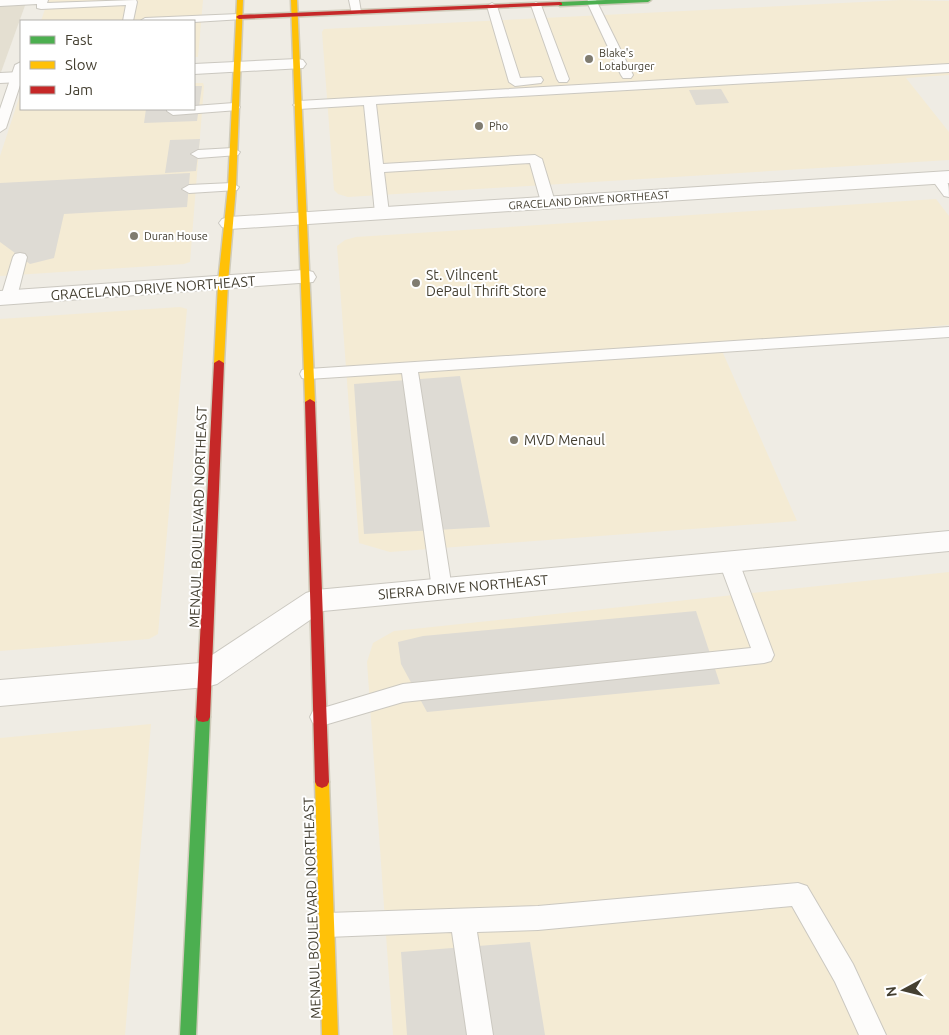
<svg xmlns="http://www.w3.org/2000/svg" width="949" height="1035" font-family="Ubuntu,sans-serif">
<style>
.residential{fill:#e4dfd1}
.commercial{fill:#f4ebd4}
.industrial{fill:#dfdbd2}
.parking{fill:#dedbd4}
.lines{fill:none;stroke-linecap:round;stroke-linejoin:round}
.lane-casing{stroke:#cbc8c0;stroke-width:2}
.street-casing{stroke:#cbc8c0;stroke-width:2}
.fast-casing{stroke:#cfcbba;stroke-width:3}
.slow-casing{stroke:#cfcbba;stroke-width:3}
.jam-casing{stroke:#cfcbba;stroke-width:3}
.lane{fill:#fdfcfb;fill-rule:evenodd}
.street{fill:#fdfcfb;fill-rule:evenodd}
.fast{fill:#4caf50;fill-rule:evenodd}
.slow{fill:#ffc107;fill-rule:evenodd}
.jam{fill:#c62828;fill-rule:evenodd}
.poi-dot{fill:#807c70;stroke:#fff;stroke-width:2}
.labels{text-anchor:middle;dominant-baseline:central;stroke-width:4;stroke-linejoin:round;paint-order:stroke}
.far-poi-label{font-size:11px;fill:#443f31;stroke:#fff;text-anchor:start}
.far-street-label{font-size:11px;fill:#443f31;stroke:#fff}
.poi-label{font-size:14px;fill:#443f31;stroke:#fff;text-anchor:start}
.street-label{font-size:14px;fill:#443f31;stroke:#fff}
</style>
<rect width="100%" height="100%" fill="#efece4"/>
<path class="residential" d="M0 0H27L0 75Z"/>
<path class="commercial" d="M48 0H203L198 57H194V21H41Z
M902 0 949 1V75L906 78 949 132V160L348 197 338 194 334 190 322 32 324 29Z
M194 83H203L204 86 190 262 184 264 0 276V156L21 92V109H194Z
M936 199 949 216V325L719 344 797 521 390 552 359 543 337 246 345 240 356 237Z
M180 307 187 309 158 634 149 639 0 651V319Z
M949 572V1035H393L367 662 373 643 394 631Z
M151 724 125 1035H0V738Z"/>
<path class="industrial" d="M721 89 729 103 696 105 689 90Z"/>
<path class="parking" d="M194 86H202L197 121 144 123 146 109H194Z
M200 139 196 171 165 173 170 140Z
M190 173 187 207 64 214 54 258 30 264 0 242V183Z
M460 376 490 527 364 534 354 384Z
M696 611 720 684 427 712 401 664 398 642 423 636Z
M530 942 545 1035H407L401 952Z"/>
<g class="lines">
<g class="lane-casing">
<path id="lane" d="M0 0H48L47 3 136 0 137 2 133 21H123L126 5 41 9 37 8V4L0 6Z
M349 0H359L361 12 360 14H352Z
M588 0H596L597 2 633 75 631 78H623L621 75 587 2Z
M536 2 541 5 569 79 567 82H559L557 79 531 5Z
M492 3 497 6 520 78 541 77 543 80 541 83 515 86 509 82 487 6Z
M239 14 243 15 244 17 243 19 194 22 140 21 145 18Z
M21 62V82L6 128 0 132V109L15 65Z
M949 64V72L376 104 383 164 535 155 542 159 555 202 548 206 541 202 530 163 384 172 389 213 382 217 375 213 364 105 299 109 293 105 299 101Z
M234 103 240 107 238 110 173 115 167 111V109H194V106Z
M233 148 240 152 238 155 198 158 191 154 198 150Z
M937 173C949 176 949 187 949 197L944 196 930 177Z
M232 183 239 187 237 190 189 193 182 189 189 185Z
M20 253 25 254 27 257 17 297 14 300H4L1 297 13 257 15 254Z
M949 327V337L418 372 452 589 449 594 442 596 435 594 432 589 402 373 308 379 302 378 300 374 302 370 308 369Z
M729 555 736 557 739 562 774 655 771 661 764 663 403 702 321 726 313 723 310 717 313 711 403 684 751 648 719 562 722 557Z
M798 883 807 886 853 964 886 1035H859L835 982 792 906 538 930 477 932 493 1035H467L452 932 327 937 318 933 314 925 318 917 327 913 538 906Z"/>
</g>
<g class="street-casing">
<path id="street" d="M297 59 303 60 306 64 303 68 194 74V64Z
M21 72V82L0 83V73Z
M949 171V183L229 229 222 227 219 223 222 219 229 217Z
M305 270 313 272 316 277 313 282 0 305V291Z
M949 531V551L323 611 217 684 206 687 0 706V680L200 663 306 593 316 590Z"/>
</g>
<g class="fast-casing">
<path id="fast" d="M606 0H651L648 2 560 6 557 4 560 2Z
M203 712 208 713 210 717 196 1035H180L196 717 198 713Z"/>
</g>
<g class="slow-casing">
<path id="slow" d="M237 0H243L236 187 228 283 224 363 219 366 214 363 218 283 228 187Z
M291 0H297L315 402 310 405 305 402Z
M322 776 327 778 329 782 338 1035H322L315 782 317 778Z"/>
</g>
<g class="jam-casing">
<path id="jam" d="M560 2 562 3V5L239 19 236 17 239 15Z
M219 360 224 363 210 717 208 721 203 722 198 721 196 717 214 363Z
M310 399 315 402 329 782 327 786 322 788 317 786 315 782 305 402Z"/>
</g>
<use href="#lane" class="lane"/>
<use href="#street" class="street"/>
<use href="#fast" class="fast"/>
<use href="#slow" class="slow"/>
<use href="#jam" class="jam"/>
</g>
<g class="poi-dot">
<circle cx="589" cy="59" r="5"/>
<circle cx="479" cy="126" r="5"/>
<circle cx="134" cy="236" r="5"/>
<circle cx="416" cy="283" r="5"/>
<circle cx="514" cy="440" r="5"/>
</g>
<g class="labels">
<g class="far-poi-label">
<text x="599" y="53">Blake's<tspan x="599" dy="13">Lotaburger</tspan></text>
<text x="489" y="126">Pho</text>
<text x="144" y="236">Duran House</text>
</g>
<g class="far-street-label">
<text transform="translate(589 200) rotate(-4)">GRACELAND DRIVE NORTHEAST</text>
</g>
<g class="poi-label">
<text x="426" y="275">St. Vilncent<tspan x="426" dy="16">DePaul Thrift Store</tspan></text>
<text x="524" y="440">MVD Menaul</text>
</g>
<g class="street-label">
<text transform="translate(153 288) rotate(-4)">GRACELAND DRIVE NORTHEAST</text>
<text transform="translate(198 517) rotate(-88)">MENAUL BOULEVARD NORTHEAST</text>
<text transform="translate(463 587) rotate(-5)">SIERRA DRIVE NORTHEAST</text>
<text transform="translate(312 908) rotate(-92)">MENAUL BOULEVARD NORTHEAST</text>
</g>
</g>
<rect x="20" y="20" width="175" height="90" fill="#ffffff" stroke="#b4b2ad"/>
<rect x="30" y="36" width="25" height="8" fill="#4caf50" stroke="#b4b2ad"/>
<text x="65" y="45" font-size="15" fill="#443f31">Fast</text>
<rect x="30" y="61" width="25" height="8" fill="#ffc107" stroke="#b4b2ad"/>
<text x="65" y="70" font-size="15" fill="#443f31">Slow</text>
<rect x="30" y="86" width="25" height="8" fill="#c62828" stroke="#b4b2ad"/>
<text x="65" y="95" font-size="15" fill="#443f31">Jam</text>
<g transform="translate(904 990) rotate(263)" stroke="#ffffff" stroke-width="4" paint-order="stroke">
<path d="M0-4L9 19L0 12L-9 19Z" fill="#443f31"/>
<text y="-8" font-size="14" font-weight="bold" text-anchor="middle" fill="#443f31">N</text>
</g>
</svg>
